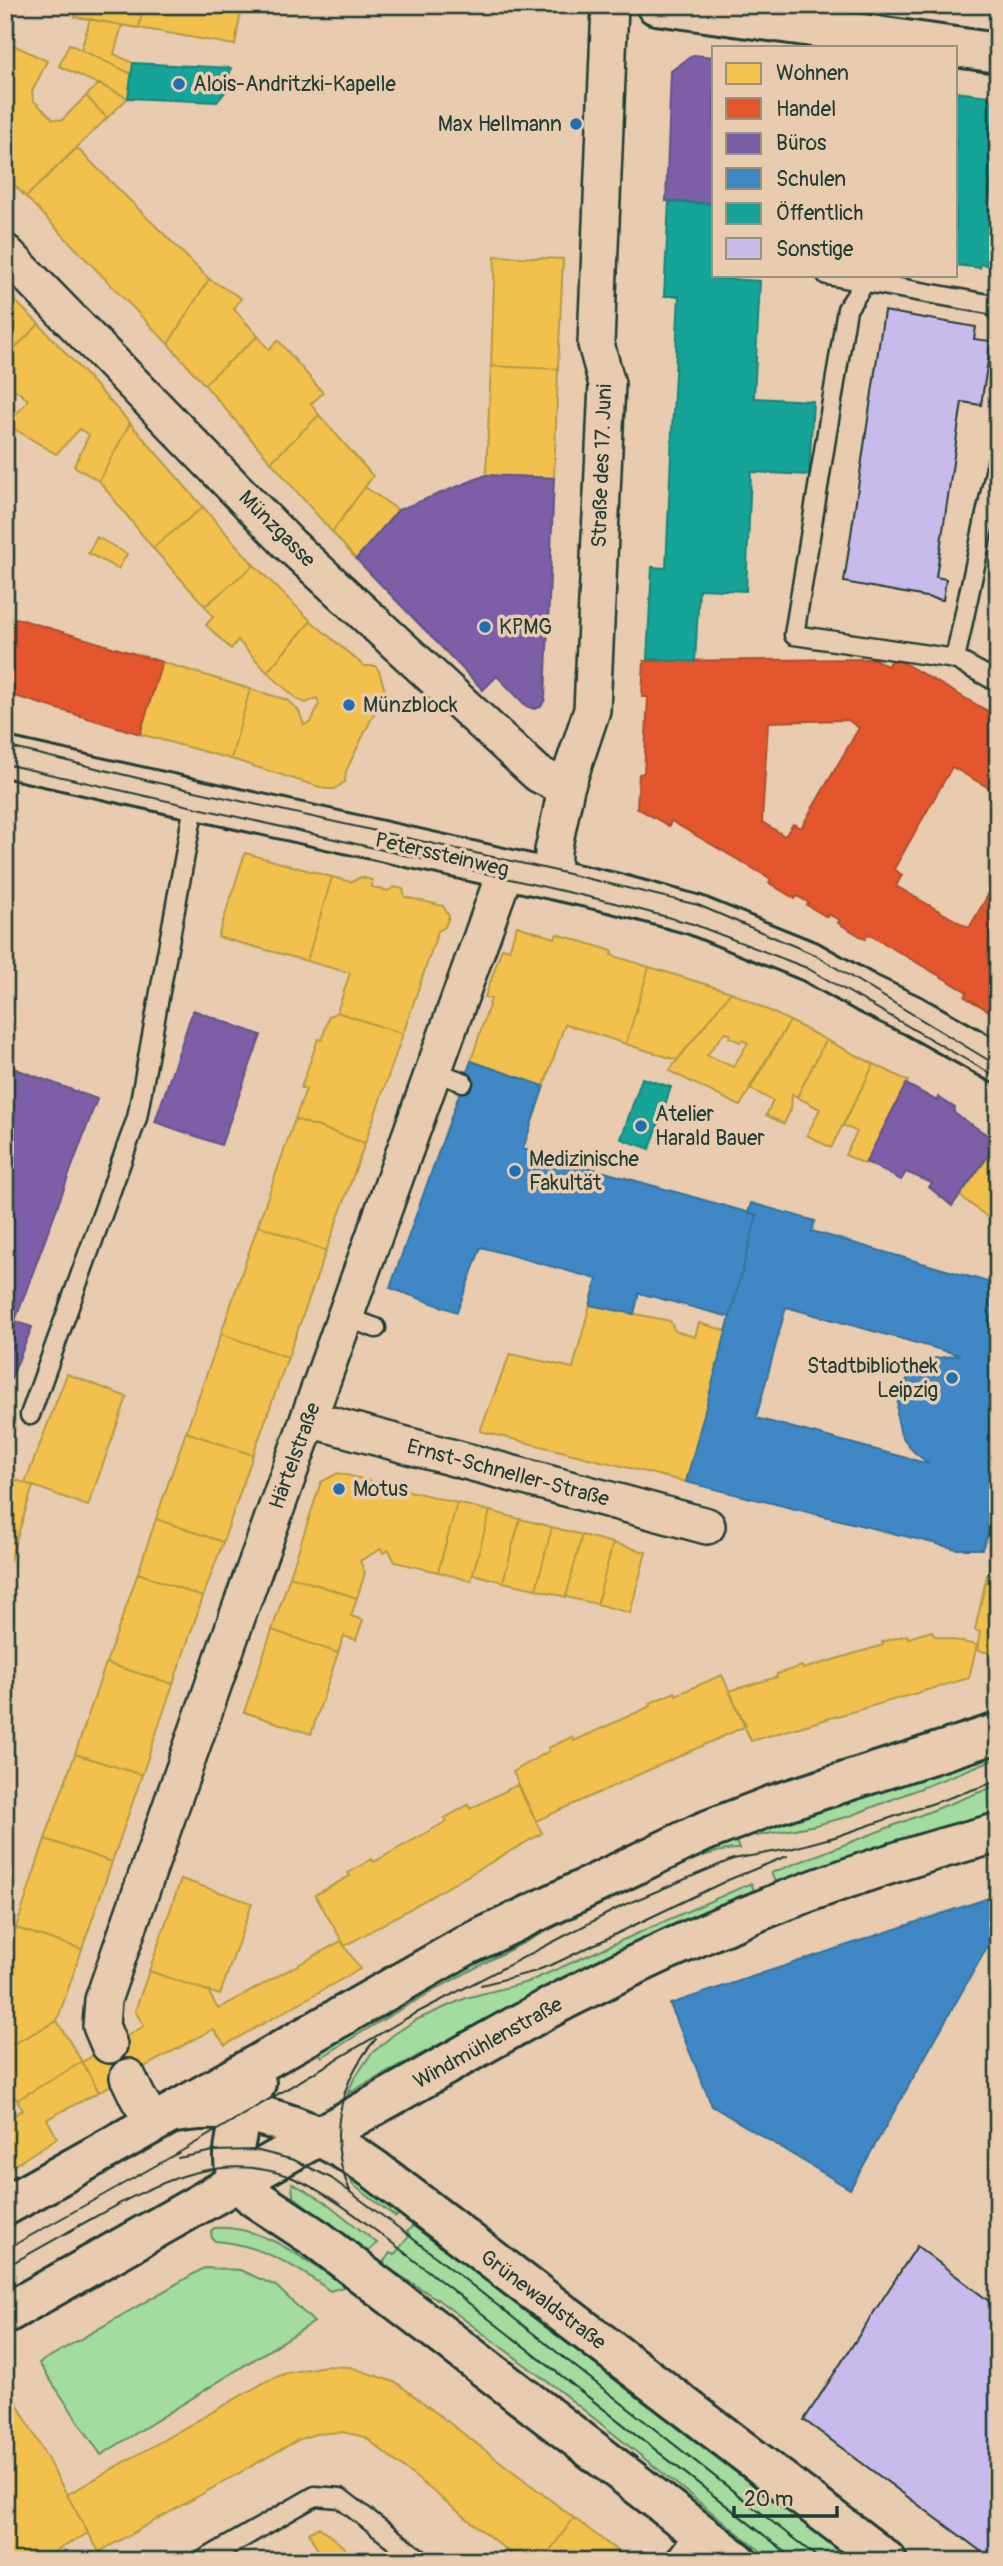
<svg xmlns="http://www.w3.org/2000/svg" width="1003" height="2566" font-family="Pangolin,sans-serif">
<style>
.green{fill:#a4db9f;stroke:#628c6a;stroke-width:2}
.homes{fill:#f2c14e;stroke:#b39946;stroke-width:2;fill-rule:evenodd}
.shops{fill:#e4572e;stroke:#a94f30;stroke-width:2;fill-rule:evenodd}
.offices{fill:#7b5ea7;stroke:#5f5484;stroke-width:2}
.schools{fill:#3f88c5;stroke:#35729a;stroke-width:2;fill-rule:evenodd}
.public{fill:#17a398;stroke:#19847a;stroke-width:2}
.building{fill:#c8bbec;stroke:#1f3d34;stroke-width:2}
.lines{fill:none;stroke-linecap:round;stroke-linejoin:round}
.service-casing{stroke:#1f3d34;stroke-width:23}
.minor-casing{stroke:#1f3d34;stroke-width:40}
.tertiary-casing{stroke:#1f3d34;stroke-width:44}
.secondary-casing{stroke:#1f3d34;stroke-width:44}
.primary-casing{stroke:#1f3d34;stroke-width:44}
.service{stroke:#e9cbaf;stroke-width:18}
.minor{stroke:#e9cbaf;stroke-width:35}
.tertiary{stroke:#e9cbaf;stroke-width:38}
.secondary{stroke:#e9cbaf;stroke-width:38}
.primary{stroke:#e9cbaf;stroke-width:38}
.tram{stroke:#1f3d34;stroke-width:2}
.poi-dot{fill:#1f6fb2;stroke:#e9cbaf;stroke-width:2.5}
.labels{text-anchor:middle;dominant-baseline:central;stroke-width:7;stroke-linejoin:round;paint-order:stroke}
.poi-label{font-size:21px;fill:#1f3d34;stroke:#e9cbaf;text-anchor:start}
.street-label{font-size:21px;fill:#1f3d34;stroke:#e9cbaf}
</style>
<rect width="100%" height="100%" fill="#e9cbaf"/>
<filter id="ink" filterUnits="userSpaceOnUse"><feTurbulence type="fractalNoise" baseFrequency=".0143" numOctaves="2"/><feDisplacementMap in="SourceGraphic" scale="14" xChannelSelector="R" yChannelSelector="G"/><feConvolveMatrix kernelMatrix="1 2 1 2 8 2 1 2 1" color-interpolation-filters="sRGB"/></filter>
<g filter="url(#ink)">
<path class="green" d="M993 1755 995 1759 850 1816 816 1825 756 1836 752 1825Z
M998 1785V1811L885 1844 775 1882 771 1873Z
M733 1834 739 1849C708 1848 663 1874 635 1888 528 1939 422 1993 322 2057L316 2049 490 1948Z
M751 1883 754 1890 559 1980 347 2094 354 2079 371 2054 393 2035 416 2020 466 1998 528 1982Z
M349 2173 400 2212 396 2217 352 2184Z
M292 2183 324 2201 377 2243 367 2253 293 2196Z
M413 2225 756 2488 856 2561H773L556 2388 437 2299 382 2264 390 2253 394 2255 410 2235 407 2232Z
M214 2228C265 2225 303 2260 344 2284L343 2287 330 2291C298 2267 256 2243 215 2241L212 2238 211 2231Z
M204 2268 240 2270 276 2286 314 2322 101 2455 39 2363Z"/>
<path class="homes" d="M78 5H143L139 28 75 17Z
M143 5H242L235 45 139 28Z
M90 19 122 25 114 54 133 63 132 74 81 50Z
M5 41 47 61 32 92 33 100 53 119 62 120 86 96 107 118 26 197 5 175Z
M69 44 132 74 128 98 59 66Z
M99 84 128 98 107 118 86 96Z
M77 148 209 279 168 344 26 197Z
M495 256 563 259 558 369 491 366Z
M209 279 241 298 234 309 258 336 204 384 168 344Z
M5 291 39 324 5 358Z
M39 324 130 423 99 481 74 466 89 435 80 429 56 454 8 425 28 400 16 390 5 406V358Z
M258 336 269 350 278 340 323 393 311 404 319 415 271 462 204 384Z
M491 366 558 369 554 478 486 475Z
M319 415 373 476 332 532 271 462Z
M130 423 203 507 153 548 99 481Z
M365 487 398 510 356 559 332 532Z
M203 507 254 565 205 606 153 548Z
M97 537 127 554 118 569 88 553Z
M254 565 311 621 267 672 238 640 231 649 206 625 213 617 205 606Z
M311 621 364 666H375L379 671 385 691 346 771 345 782 334 789H326L231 759 250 689 287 700 299 711 304 725 311 722 319 704 317 698 306 703 298 700 267 672Z
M5 626 13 628 5 655Z
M162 662 250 689 231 759 140 734Z
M245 853 332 877 307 961 218 937Z
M332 877 351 882 361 877 372 880V887L388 891 394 887 403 889 405 897 443 906 449 916 445 927 438 931 403 1034 337 1012 350 973 307 961Z
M517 926 555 938 557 934 613 951 611 955 649 967 626 1044 565 1024 544 1086 471 1061 491 999 485 997 502 948 509 950Z
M649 967 731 992 677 1060 626 1044Z
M731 992 790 1021 740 1106 669 1071ZM725 1032 731 1035 729 1037 740 1042 742 1040 748 1043 733 1067 707 1055Z
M337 1012 403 1034 365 1143 295 1119 306 1089 301 1088 318 1039 322 1040 329 1016Z
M790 1021 826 1040 797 1097 792 1094 791 1109 784 1124 766 1115 773 1101 749 1088Z
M826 1040 874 1064 831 1148 807 1135 820 1109 797 1097Z
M874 1064 908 1081 865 1164 845 1155 857 1132 843 1125Z
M295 1119 365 1143 326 1251 258 1225Z
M998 1143V1225L960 1196Z
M258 1225 326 1251 288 1357 221 1334Z
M590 1305 670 1321 675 1331 695 1337 699 1323 727 1331 686 1482 480 1431 510 1354 573 1368Z
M221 1334 288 1357 253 1455 186 1432Z
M67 1374 127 1397 88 1506 25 1483Z
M186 1432 253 1455 223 1542 156 1519Z
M338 1473 457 1503 438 1572 395 1562 389 1550 383 1553 381 1549 360 1561 365 1573 357 1598 290 1576 321 1482Z
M5 1476 33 1486 5 1576Z
M457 1503 490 1511 471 1581 438 1572Z
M490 1511 520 1519 503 1582 473 1574Z
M156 1519 223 1542 203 1597 138 1573Z
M520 1519 552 1527 536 1589 503 1582Z
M552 1527 582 1535 566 1597 536 1589Z
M582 1535 613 1543 597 1604 566 1597Z
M613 1543 646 1552 630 1613 597 1604Z
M998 1563V1655L977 1650 980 1632 975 1630 987 1575 995 1576Z
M138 1573 203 1597 173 1684 106 1663Z
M290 1576 357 1598 351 1616 363 1620 356 1640 344 1636 338 1653 272 1630Z
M272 1630 338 1653 311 1734 244 1712Z
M932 1631 934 1636 977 1645 969 1678 751 1741 729 1691 777 1677V1674L789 1670 802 1666 803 1669 883 1645 882 1642 907 1635 908 1638Z
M106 1663 173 1684 142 1775 75 1754Z
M722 1675 746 1726 536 1821 513 1772 549 1751 548 1748 572 1737 574 1741 651 1706 650 1703 675 1692 676 1695Z
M75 1754 142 1775 112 1862 45 1839Z
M517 1785 542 1833 345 1946 315 1895 350 1876 348 1873 372 1859 374 1862 447 1821 445 1818 468 1805 470 1809Z
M45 1839 112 1862 82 1949 16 1928Z
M181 1879 252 1903 220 1995 149 1971Z
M16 1928 82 1949 57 2021 5 2048V1959Z
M341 1941 360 1969 225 2045 213 2029 99 2092 82 2062 144 2026 135 2011 149 1971 208 1991 218 2009Z
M57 2021 82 2062 17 2100 5 2082V2048Z
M82 2062 99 2092 47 2119 57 2138 5 2171V2119L23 2110 17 2100Z
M326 2366 350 2367 397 2383 574 2518 542 2561H520L365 2437 342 2432 315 2434 298 2440 99 2552 67 2495 267 2381 286 2373Z
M14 2398 88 2533 38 2561H5V2403Z
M574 2518 590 2530 629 2560 542 2561Z
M319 2527 345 2548 338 2559 321 2556 309 2533Z"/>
<path class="shops" d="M16 618 162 662 140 734 5 693V655Z
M893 657 998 717 993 727 998 730V793L952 767 894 869 902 875 896 886 969 928 998 878 996 1015 965 997 967 992 868 934 865 939 838 923 840 920 828 914 827 917 807 905 809 903 797 896 795 899 769 883 771 879 671 821 669 826 637 808 639 774 644 773 648 697H642L644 661 875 659 887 666ZM848 720 859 728 801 828 793 824 785 836 762 822 768 722Z"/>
<path class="offices" d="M693 55 714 57V204L666 201 671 71Z
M486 475 554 478 545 699 541 707 534 709 526 706 497 676 483 690 356 559 398 510Z
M193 1010 261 1035 221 1145 155 1122Z
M5 1065 97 1099 15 1321 32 1327 5 1393Z
M906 1084 937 1101 938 1097 955 1108 954 1113 998 1142 952 1206 929 1187 932 1183 906 1172 901 1180 866 1162Z"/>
<path class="schools" d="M471 1061 544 1086 523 1149 757 1215 730 1317 639 1293 634 1314 590 1305 597 1279 481 1247 457 1312 390 1288Z
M751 1203 815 1221 812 1231 998 1285V1531L990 1529 982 1549H957L686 1482 757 1215 748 1213ZM786 1307 960 1355 931 1359 916 1367 903 1385 898 1398 897 1417 901 1435 913 1451 929 1464 756 1418Z
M998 1895V1928L850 2189 712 2106 670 2004Z"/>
<path class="public" d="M133 63 213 67 231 68 226 91 217 102 128 98Z
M956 92 988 96V100L998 102V157H995L988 209 998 210V267L981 264 980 268 956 265Z
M669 202 714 204V278L760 281 754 398 813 401 809 475 751 472 746 591 699 589 695 662 647 659 652 567 666 568 672 432 679 296H664Z
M642 1078 671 1087 650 1149 621 1139Z"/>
<path class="building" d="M884 311 976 327 974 339 991 341 981 405 962 402 936 577 946 579 943 600 844 582Z
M917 2246 998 2308V2561H994L804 2420Z"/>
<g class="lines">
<g class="service-casing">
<path id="service" d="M827 275 994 305 998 313
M867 275 865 282 847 309 794 635 955 659 998 682
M955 659 998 458
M432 1071 463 1082
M345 1317 376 1328
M30 1415 137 1118 195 800
M202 2561 315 2496 340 2498 422 2561"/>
</g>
<g class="minor-casing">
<path id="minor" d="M5 252 289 544 538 774 566 788
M552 880 553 851 566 788 592 710 607 384 596 344 610 5
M309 1419 707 1526
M109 2045 101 2026 103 2000 234 1626 506 869
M128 2077 138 2098 154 2123
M684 2561 704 2535"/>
</g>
<g class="tertiary-casing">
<path id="tertiary" d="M170 2114 465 1946 703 1832 773 1805 998 1733
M317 2137C402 2092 483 2042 568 1998 704 1928 849 1871 998 1833
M239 2182C225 2151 243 2112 256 2083"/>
</g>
<g class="secondary-casing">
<path id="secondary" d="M5 757 614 893 695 915 811 962 866 993 914 1016 998 1063
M239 2182 255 2198 317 2239 737 2561
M5 2206 170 2114C242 2098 317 2129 375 2170L887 2561
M5 2314 317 2137"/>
</g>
<g class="primary-casing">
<path id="primary" d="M656 5 998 53"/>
</g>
<use href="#service" class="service"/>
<use href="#minor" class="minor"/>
<use href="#tertiary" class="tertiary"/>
<use href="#secondary" class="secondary"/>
<use href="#primary" class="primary"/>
<path class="tram" d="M5 746 154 782 552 870 698 905 815 955 998 1066
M5 764 611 902 693 924 807 968 998 1078
M829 1839 998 1781
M481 1985 533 1972 558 1962 728 1880 787 1856
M178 2158 214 2151 255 2150 294 2160 331 2178 407 2234 822 2561
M350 2191C327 2139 338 2082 376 2039
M5 2250 180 2152 405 2019 624 1905 733 1859 790 1849 838 1836
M5 2267C35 2251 64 2234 93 2218 156 2183 221 2149 293 2178 329 2193 360 2219 391 2242L797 2561"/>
</g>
</g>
<g class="poi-dot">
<circle cx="179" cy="84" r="7"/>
<circle cx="576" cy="124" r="7"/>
<circle cx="485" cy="627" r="7"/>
<circle cx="349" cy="705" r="7"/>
<circle cx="641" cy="1126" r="7"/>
<circle cx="515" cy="1171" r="7"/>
<circle cx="952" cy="1378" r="7"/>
<circle cx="339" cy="1489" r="7"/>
</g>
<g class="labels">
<g class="poi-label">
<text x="193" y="84">Alois-Andritzki-Kapelle</text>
<text x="562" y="124" text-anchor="end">Max Hellmann</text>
<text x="499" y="627">KPMG</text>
<text x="363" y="705">Münzblock</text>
<text x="655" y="1114">Atelier<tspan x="655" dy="24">Harald Bauer</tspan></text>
<text x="529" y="1159">Medizinische<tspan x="529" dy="24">Fakultät</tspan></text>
<text x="938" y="1366" text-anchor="end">Stadtbibliothek<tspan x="938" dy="24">Leipzig</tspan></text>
<text x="353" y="1489">Motus</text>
</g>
<g class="street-label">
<text transform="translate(602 466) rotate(-88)">Straße des 17. Juni</text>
<text transform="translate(277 529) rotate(45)">Münzgasse</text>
<text transform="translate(442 855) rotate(13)">Peterssteinweg</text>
<text transform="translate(295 1456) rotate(-70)">Härtelstraße</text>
<text transform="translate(508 1473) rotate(15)">Ernst-Schneller-Straße</text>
<text transform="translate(488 2043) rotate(-29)">Windmühlenstraße</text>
<text transform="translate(543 2300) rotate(37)">Grünewaldstraße</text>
</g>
</g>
<rect width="1003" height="2566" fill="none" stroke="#e9cbaf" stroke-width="28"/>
<rect x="14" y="14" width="975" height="2538" fill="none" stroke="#1f3d34" stroke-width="2.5" filter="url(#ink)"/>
<rect x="712" y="46" width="245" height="231" fill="#e9cbaf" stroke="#98927e" stroke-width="2"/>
<rect x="726" y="63" width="35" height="21" fill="#f2c14e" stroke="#98927e" stroke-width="2"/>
<text x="776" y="80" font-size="21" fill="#1f3d34">Wohnen</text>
<rect x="726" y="98" width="35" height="21" fill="#e4572e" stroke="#98927e" stroke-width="2"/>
<text x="776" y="116" font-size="21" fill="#1f3d34">Handel</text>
<rect x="726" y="133" width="35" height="21" fill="#7b5ea7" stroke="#98927e" stroke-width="2"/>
<text x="776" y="150" font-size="21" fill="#1f3d34">Büros</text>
<rect x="726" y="168" width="35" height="21" fill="#3f88c5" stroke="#98927e" stroke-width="2"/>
<text x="776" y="186" font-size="21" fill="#1f3d34">Schulen</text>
<rect x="726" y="203" width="35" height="21" fill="#17a398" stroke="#98927e" stroke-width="2"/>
<text x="776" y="220" font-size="21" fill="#1f3d34">Öffentlich</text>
<rect x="726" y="238" width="35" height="21" fill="#c8bbec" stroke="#98927e" stroke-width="2"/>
<text x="776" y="256" font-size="21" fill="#1f3d34">Sonstige</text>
<path d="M734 2506v10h103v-10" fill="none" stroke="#1f3d34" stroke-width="3.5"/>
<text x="744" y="2506" font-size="21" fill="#1f3d34" stroke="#e9cbaf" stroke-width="5" paint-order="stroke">20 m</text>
</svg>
